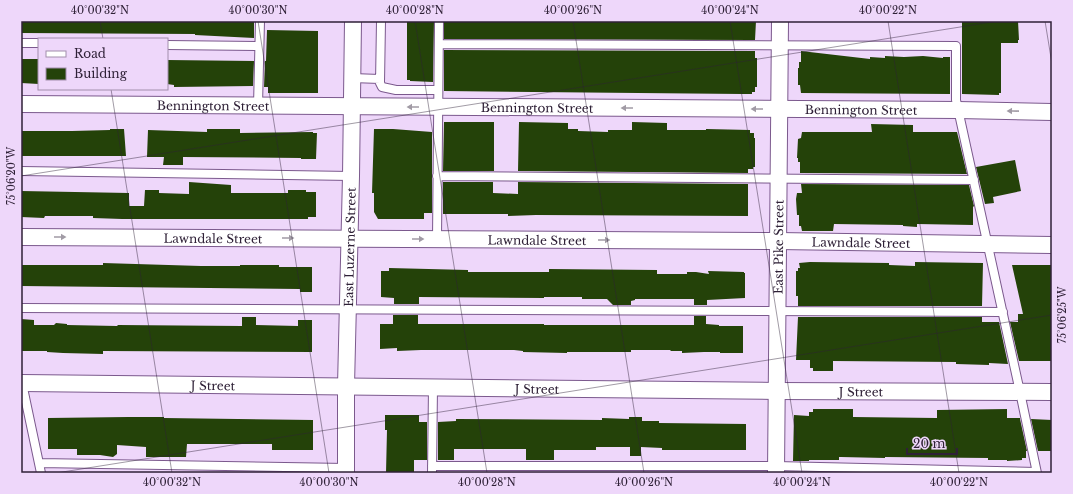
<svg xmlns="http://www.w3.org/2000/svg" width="1073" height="494" font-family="'Libre Baskerville',serif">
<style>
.building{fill:#244209}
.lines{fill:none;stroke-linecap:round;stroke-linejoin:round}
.lane-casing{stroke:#7b598d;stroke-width:10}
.street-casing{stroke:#7b598d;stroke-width:18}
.lane{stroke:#fff;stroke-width:8}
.street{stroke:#fff;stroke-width:16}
.oneway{fill:#a19ba5}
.ticks{fill:none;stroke:#2f2137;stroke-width:1;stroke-opacity:0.45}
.labels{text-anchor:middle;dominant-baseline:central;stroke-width:4;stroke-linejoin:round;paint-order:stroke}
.street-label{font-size:12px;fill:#2f2137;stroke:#eed7fa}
.neatline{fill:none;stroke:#2f2137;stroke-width:1.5}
.ticks-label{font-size:10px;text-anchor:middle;fill:#2f2137}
</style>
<rect width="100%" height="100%" fill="#eed7fa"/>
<path class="building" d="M21 21H254V38L195 35V34L21 33Z
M407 21H434L433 82 410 81V80H407Z
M444 21H756L755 40 444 39Z
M962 21H1018L1019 40H1018V43H1001V93H999V95L962 94Z
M267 30 318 31V93H268V87H264L265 61H266Z
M444 50 755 51V58H757V87H755V92H752V94H742L444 91Z
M801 51 870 59V57L885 58V56L904 57 923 56 943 58V57H950V94L801 93 800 85H798V68H799V62H801Z
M21 59H39V84L21 83Z
M167 60 254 61 253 86 174 87V85L167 84Z
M444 122H494V171H443Z
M519 122 568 123V129H578V131L608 132V130H632V122L667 123V130H706V129L750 130V133H754V138H755V167H753V169H748V173L518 171Z
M871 124 913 125V132H957L967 174 800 173V162H798V158H797L798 139 801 138 802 132H872Z
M110 129H124L126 156H21V131H72L110 130Z
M207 129H240V133L313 132V133H317L316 159H301V158L183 157V165H163L164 157H147L148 130 207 132Z
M374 129H393L432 132V213H424V219H378L374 212V193H372Z
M1015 160 1021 191 993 197 994 203 985 204 976 167Z
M189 182 231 185V193H288V190H306V192H316V217H308V219H122L93 218V216H45L44 218 21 217V191L129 193V206H144L145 190H159V193L189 194Z
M443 182H493V193L518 194V182L748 184V216L536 215 508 216V214H443Z
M801 184 969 185 974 206 973 207V225L917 224V227L903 226V225L834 224 833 231H802L801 226H799V215H797L796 199 797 193H802Z
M810 262 889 263V265L915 266V262L983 263 982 306H798V296H796V271H798V268H800L799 263Z
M103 263 201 266H240V265H279V267H312V292H300V289L21 286V265H103Z
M1012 265H1052V361H1019L1010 322H1018V314H1023Z
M389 268 468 270V272H549V269L657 270V274H687V272H696L709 274 708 271 744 272V273H745V298L707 300V305H694V299H635V300L631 301V305H613L607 299H582V297H544V298L419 297V304H394V298L381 297V271H389Z
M393 315H418V324H544V325H694V316H706V324L719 325V326H743V353H720V352H704L682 353V351H671L670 350H631V352H567V353L523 352V351L514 350H421L397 351V348L380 349V324H393Z
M242 317H256V325L298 326V320H312V352L103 351V354L63 353 47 352V351H21V319L34 320V325H54L56 323 67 324V325L117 326 118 325 242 326Z
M798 317H982V322H999L1008 364 989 363V365L956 364V362L833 361V371H813V368H810V360H796Z
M813 409H853V417L937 418V410L1007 409V418H1020V419L1027 451H1026V458H1022V460L1007 461V460H988V458L885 457V458L841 457H839V460H809V461H793L794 415 809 416V412H813Z
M385 415H419V422H427V460H414V473H386L387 430H385Z
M128 417H164V418L313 420V450H272V444H187L186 457H146V447L117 445V454L113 457 100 455H77V449H48V418Z
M629 417H642V421H659V423L746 424V450H662V448L641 447V456H630V447H596V450H554V460H526V449H454V460H438V422L456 421V419L602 420V418L629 419Z
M1031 419 1052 420V451H1038Z"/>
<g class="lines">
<g class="lane-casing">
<path id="lane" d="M381 21 380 83 382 87 396 90H438
M21 43H39
M439 44 956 46V100L1020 392 1037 473
M167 45 259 46
M352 78 380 79
M258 106 260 21
M21 171 351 176
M437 176 974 180
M437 239 439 21
M21 308 1003 312
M22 383 41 473
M39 463 346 468
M432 466H776L1036 472
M432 473 433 387"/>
</g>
<g class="street-casing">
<g id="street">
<path id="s1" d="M21 104 958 110 1052 112"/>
<path id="s2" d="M21 237 778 241 1052 245"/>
<path id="s3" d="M21 383 776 391 1052 392"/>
<path id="s4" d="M346 473V386L351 176 353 21"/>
<path id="s5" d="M776 473 780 21"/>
</g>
</g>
<use href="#lane" class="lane"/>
<use href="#street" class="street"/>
</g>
<defs><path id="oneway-solid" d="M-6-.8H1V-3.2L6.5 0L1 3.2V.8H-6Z"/></defs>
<g class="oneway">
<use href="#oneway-solid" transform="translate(413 107) rotate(-180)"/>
<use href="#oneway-solid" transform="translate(627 108) rotate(-180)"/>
<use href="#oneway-solid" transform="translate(757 109) rotate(-180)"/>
<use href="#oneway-solid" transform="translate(1013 111) rotate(-179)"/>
<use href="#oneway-solid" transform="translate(60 237)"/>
<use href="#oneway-solid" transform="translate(288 238)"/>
<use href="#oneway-solid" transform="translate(418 239)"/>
<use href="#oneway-solid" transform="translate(604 240)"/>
</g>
<path class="ticks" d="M100 21 103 39M258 21 329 473M415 21 487 473M573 21 644 473M730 21 802 473M888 21 959 473M1045 21 1052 64M111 89 172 473M21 176 998 21M56 473 1052 315"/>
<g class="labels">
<g class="street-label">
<text stroke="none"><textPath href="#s1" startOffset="192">Bennington Street</textPath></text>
<text stroke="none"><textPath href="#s1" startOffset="516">Bennington Street</textPath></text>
<text stroke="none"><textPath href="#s1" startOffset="840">Bennington Street</textPath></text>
<text stroke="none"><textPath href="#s2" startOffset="192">Lawndale Street</textPath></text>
<text stroke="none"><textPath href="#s2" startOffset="516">Lawndale Street</textPath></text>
<text stroke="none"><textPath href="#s2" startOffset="840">Lawndale Street</textPath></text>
<text stroke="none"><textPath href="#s4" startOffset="226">East Luzerne Street</textPath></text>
<text stroke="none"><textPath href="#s5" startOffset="226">East Pike Street</textPath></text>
<text stroke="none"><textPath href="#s3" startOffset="192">J Street</textPath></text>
<text stroke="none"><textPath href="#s3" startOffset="516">J Street</textPath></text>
<text stroke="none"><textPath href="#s3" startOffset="840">J Street</textPath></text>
</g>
</g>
<rect width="1073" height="494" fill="none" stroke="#eed7fa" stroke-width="44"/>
<rect x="38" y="38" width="130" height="52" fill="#eed7fa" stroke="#a28eac"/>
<rect x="46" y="51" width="20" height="6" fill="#ffffff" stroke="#a28eac"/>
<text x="74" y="58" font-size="12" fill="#2f2137">Road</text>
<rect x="46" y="68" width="20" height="12" fill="#244209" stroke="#a28eac"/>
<text x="74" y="78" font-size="12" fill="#2f2137">Building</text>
<path d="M907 448v6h50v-6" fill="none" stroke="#2f2137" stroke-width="2"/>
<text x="913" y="448" font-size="12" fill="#2f2137" stroke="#eed7fa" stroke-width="3" paint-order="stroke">20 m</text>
<rect x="22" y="22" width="1029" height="450" class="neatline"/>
<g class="ticks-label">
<text x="100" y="14">40°00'32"N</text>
<text x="258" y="14">40°00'30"N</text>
<text x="415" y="14">40°00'28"N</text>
<text x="573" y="14">40°00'26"N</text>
<text x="730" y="14">40°00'24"N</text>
<text x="888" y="14">40°00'22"N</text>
<text transform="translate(11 176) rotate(-90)" y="4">75°06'20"W</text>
<text transform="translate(1062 315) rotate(-90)" y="4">75°06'25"W</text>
<text x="172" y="486">40°00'32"N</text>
<text x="329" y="486">40°00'30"N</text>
<text x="487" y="486">40°00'28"N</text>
<text x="644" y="486">40°00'26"N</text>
<text x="802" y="486">40°00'24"N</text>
<text x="959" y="486">40°00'22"N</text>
</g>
</svg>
